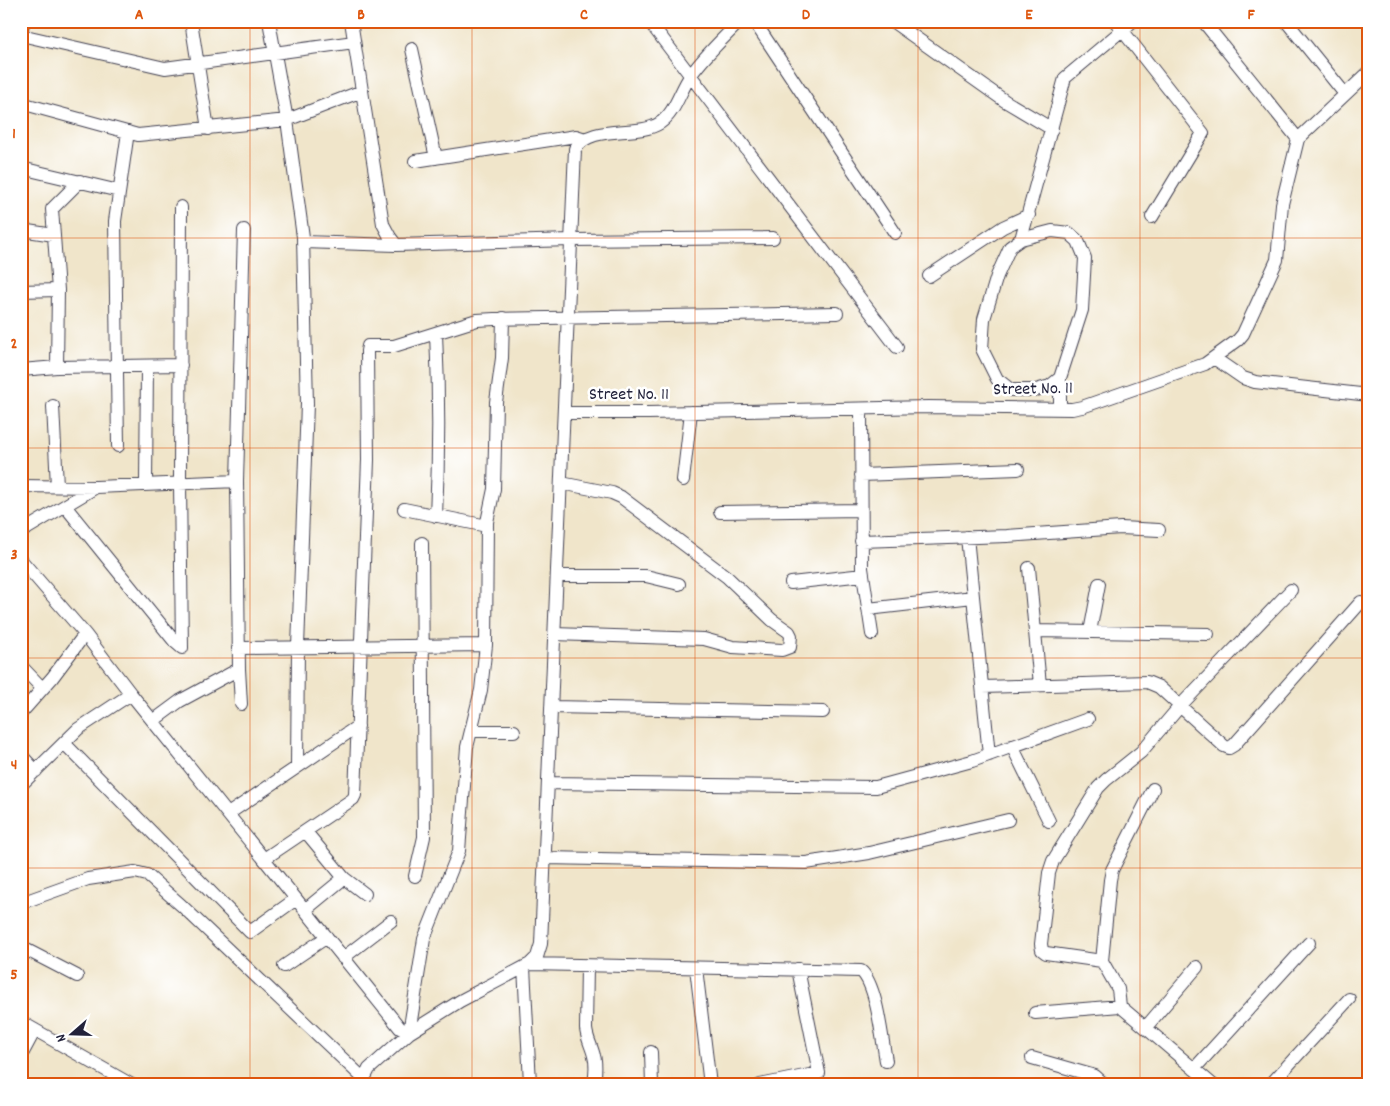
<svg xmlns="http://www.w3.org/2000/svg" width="1390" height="1106" font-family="Dekko,sans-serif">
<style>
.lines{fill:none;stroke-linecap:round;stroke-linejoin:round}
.minor-casing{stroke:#413f50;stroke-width:14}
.minor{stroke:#fff;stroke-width:12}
.grid{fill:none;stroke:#de560e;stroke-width:1;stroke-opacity:0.55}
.labels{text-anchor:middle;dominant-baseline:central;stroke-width:5;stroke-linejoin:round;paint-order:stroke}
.street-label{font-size:18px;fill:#22223b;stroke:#fff}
.neatline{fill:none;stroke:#de560e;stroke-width:2}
.grid-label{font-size:16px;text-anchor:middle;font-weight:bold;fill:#de560e}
</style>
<rect width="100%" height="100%" fill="#fff"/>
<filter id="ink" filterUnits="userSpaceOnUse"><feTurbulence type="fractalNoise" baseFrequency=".02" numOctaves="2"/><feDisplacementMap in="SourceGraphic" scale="10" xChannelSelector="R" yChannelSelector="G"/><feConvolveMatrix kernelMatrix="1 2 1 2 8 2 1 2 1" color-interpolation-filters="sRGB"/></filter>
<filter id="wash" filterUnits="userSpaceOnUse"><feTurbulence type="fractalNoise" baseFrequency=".0096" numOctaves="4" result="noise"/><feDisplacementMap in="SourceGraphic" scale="20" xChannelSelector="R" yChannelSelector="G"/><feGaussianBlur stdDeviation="1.12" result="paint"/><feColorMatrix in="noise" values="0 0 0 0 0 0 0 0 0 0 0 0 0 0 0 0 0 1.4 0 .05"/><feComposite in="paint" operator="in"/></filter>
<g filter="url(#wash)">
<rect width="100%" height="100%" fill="#f0e5ca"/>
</g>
<g filter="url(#ink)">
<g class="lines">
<g class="minor-casing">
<path id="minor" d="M191 21 208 129
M269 21 287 120 303 237 307 404 298 647 297 767
M351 21 383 224 390 237 396 245
M649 21 897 347
M754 21 895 233
M892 21 1005 101 1052 129
M1115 21 1203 133 1152 217
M1203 21 1298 139
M1286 21 1345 94
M21 32 24 21
M21 35 165 68 354 42
M412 49 436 158
M21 103 138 135 287 120 362 91
M415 161 576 136 585 139
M21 168 119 191
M181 207 180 483 182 648
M21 230 54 235
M1021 239 1065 78 1133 21
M303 242 396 245 571 240 773 238
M929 276 1003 227 1029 215
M21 291 58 290
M1214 358 1243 378 1255 382 1369 395
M57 367 181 365
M21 370 57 367 58 290 52 209 80 181
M53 406 57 486
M861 409 862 568 872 634
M1060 409V378L1082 310 1085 258 1078 241 1069 233 1052 231 1021 239 1010 247 997 276 984 319 982 349 997 379 1011 390H1036L1050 386 1060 378
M564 413H648L928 407 1072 409 1082 407 1205 364 1238 340 1243 334 1277 260 1282 204 1298 139 1369 72
M118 446 115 221 128 132
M861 475 1018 469
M683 480 691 412
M146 484 147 366
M21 486 96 487
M65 506 175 642 182 648
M404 509 487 526
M720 512 861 510
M436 516C439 455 439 394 436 333
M21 532 96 487 237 481
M967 537 989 755
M861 541 1007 536 1121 528 1159 530
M21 560 85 634 131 694 400 1028 409 1033 424 939 459 851 467 747 481 690 486 645 487 522 494 489 496 402 502 358 503 318
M1029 568 1040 685
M557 576H646L679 584
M791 583 863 575
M868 609 973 597
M1035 631 1208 634
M1090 632 1099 584
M554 634 704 639 733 647 782 650 790 647 791 636 789 632 772 620 727 577 621 497 612 493 561 483
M238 648 486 645
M21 666 42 688
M983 687 1147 682 1159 687 1224 746 1229 748 1234 745 1361 602
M241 704 239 669 237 481 244 230
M551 707 823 712
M21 713 52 678 85 634
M153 721 180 701 239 669
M471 731H514
M64 743 250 932 296 899
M1012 746 1049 821
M21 755 36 771
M548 783 876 787 972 761 1088 719
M21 785 78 729 131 694
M228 814 358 726
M306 832 344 878 365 894
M545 858 806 863 869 853 1008 820
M264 859 353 799 355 795 368 460 367 351 368 346H394L477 320 494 319 837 313
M415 876 424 837 422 543
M21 903 88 879 135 872 147 875 181 905 364 1079
M305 910 344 878
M21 947 77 976
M343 958 391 921
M1102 961 1046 953 1042 950 1041 944 1049 873 1053 861 1098 788 1106 780 1141 752 1181 705 1291 590
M530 964 861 971C877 985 882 1039 886 1061
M284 966 327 937
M587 966 586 1029C587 1039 592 1047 594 1056 597 1065 595 1075 594 1085
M524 967 530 1083 526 1085
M696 968 710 1085
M1120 1006 1118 989 1102 961 1110 880 1112 870 1153 789
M1035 1013 1120 1006 1213 1085
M21 1022 132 1085
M1146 1027 1197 967
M651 1052 652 1085
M21 1056 35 1030
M1032 1058 1095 1076 1105 1085
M1194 1069 1309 943
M365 1085 364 1079 369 1069 409 1033 460 1001 530 964 537 957 541 944 575 149C591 123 637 138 660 123 676 112 680 90 691 75 705 55 723 39 740 21
M760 1085 819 1073 798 969
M1270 1085 1349 999
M1362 1085 1369 1078"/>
</g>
<use href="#minor" class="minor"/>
</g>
</g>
<path class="grid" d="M250 21V1085M472 21V1085M695 21V1085M918 21V1085M1140 21V1085M21 238H1369M21 448H1369M21 658H1369M21 868H1369"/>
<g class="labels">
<g class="street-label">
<text transform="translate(1033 390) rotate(-1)">Street No. 11</text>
<text x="629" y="395">Street No. 11</text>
</g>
</g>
<rect width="1390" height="1106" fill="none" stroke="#fff" stroke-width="55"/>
<g transform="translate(72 1034) rotate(250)" stroke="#ffffff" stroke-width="4" paint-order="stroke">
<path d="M0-4L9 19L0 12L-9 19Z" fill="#22223b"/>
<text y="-8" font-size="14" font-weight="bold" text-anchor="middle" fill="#22223b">N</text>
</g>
<rect x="28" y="28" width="1334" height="1050" class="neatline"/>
<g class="grid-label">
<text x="139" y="19">A</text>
<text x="361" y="19">B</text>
<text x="584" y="19">C</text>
<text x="806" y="19">D</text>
<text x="1029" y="19">E</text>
<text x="1251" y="19">F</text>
<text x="14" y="138">1</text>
<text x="14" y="348">2</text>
<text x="14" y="559">3</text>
<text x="14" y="769">4</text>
<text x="14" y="979">5</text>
</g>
</svg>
